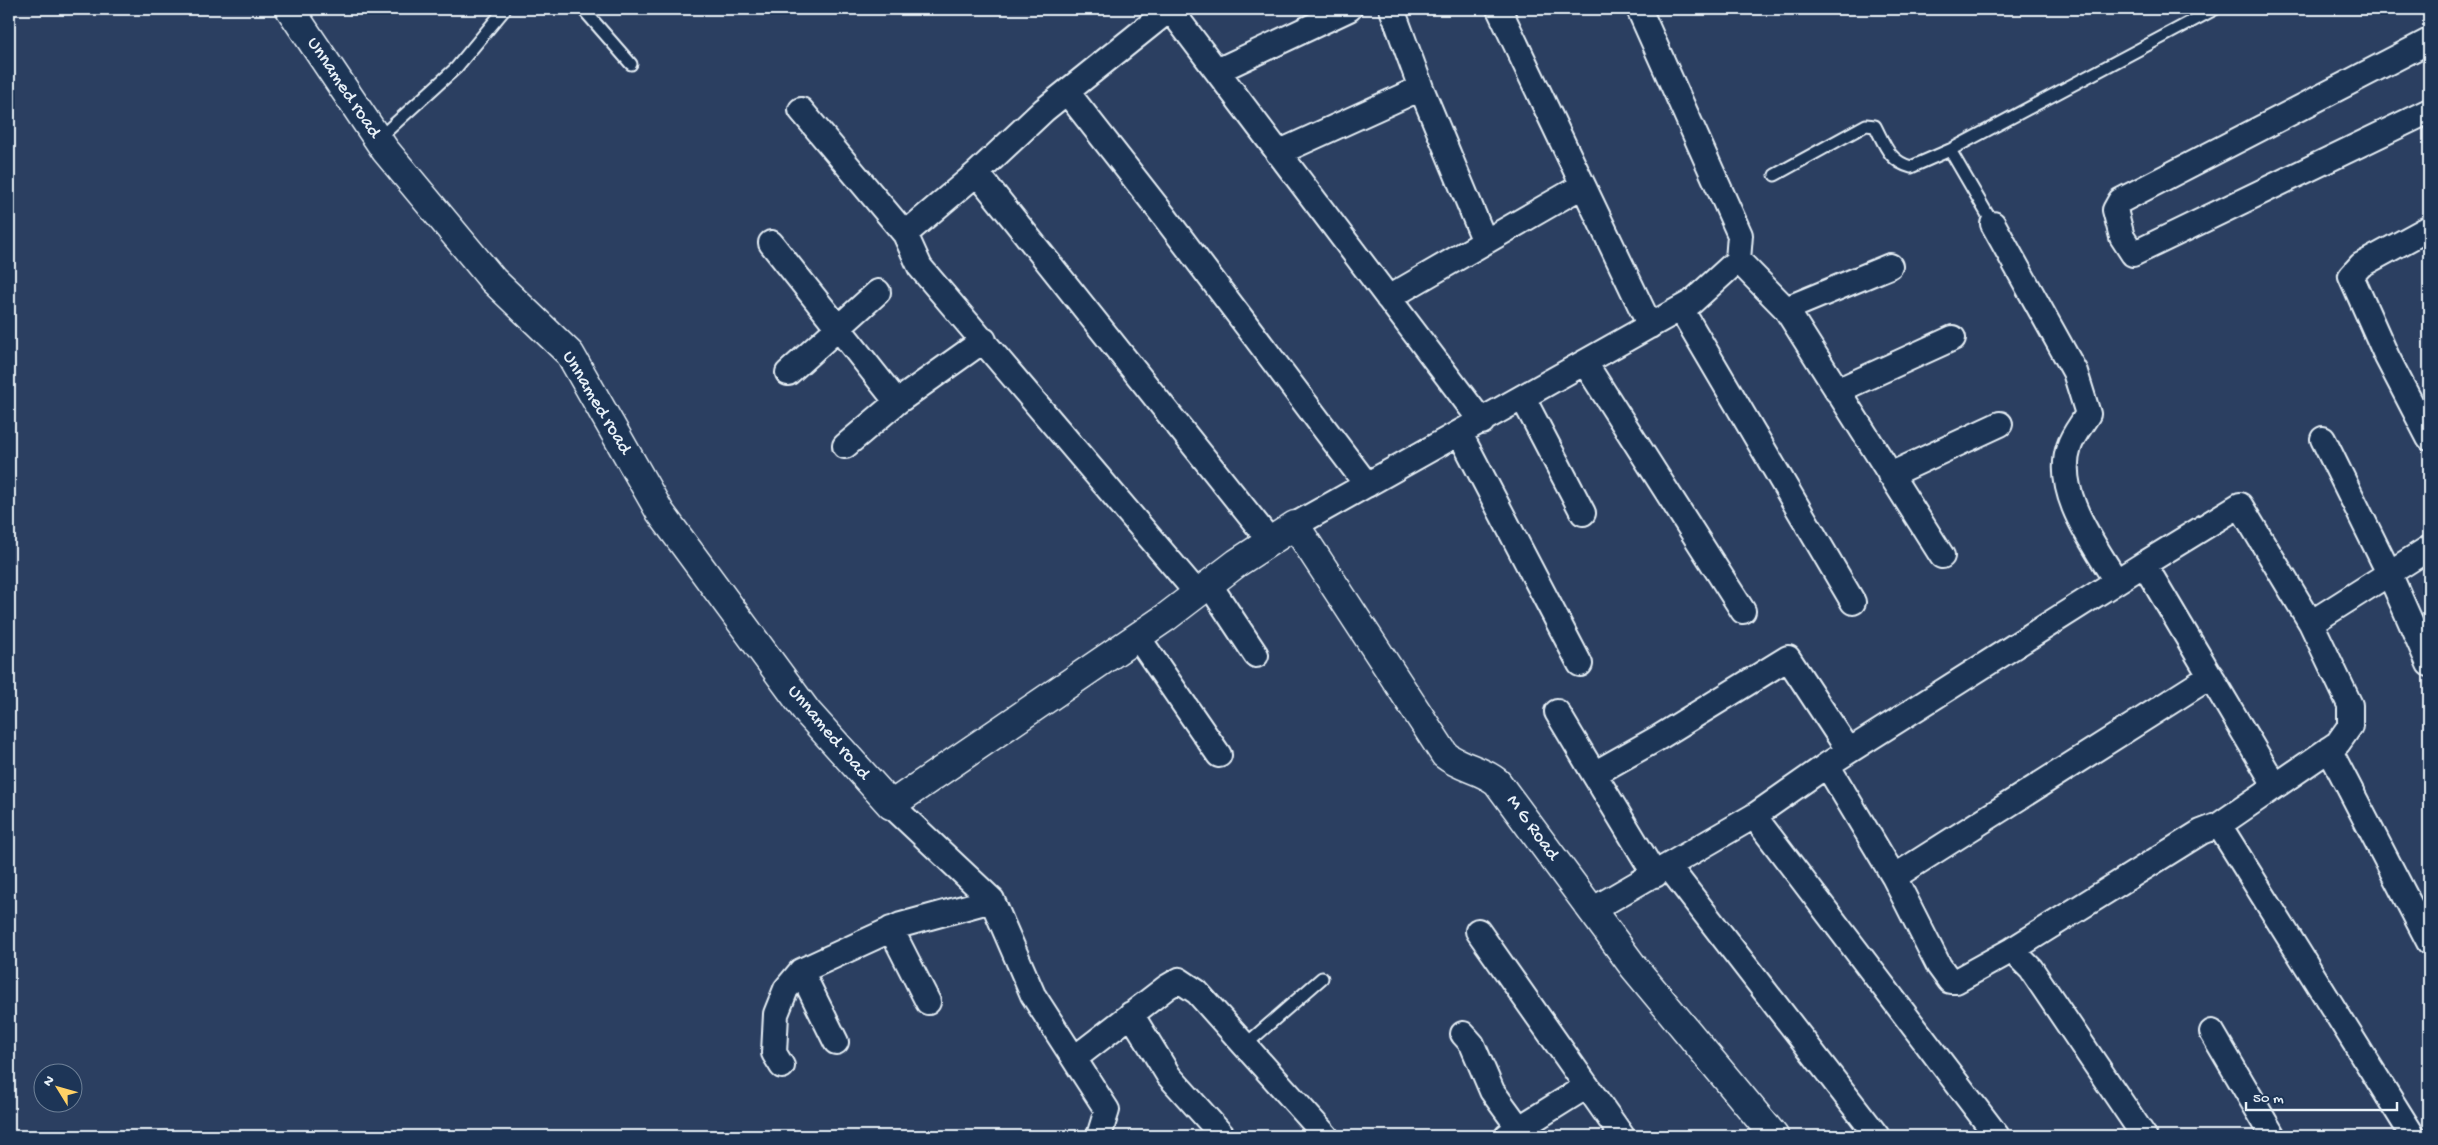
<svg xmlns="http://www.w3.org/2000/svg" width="2438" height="1145" font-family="'Gochi Hand',sans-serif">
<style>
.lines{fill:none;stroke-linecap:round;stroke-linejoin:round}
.service-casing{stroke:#e8f1f8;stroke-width:15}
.minor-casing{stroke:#e8f1f8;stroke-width:28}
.tertiary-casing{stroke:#e8f1f8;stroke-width:31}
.service{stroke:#1d3557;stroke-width:11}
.minor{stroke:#1d3557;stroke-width:24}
.tertiary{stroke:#1d3557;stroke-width:28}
.labels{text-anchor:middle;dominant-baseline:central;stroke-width:5;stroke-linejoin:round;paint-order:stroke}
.street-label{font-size:19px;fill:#e8f1f8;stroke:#1d3557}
</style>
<rect width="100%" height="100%" fill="#2b3f61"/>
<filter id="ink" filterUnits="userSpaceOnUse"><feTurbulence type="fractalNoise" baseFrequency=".02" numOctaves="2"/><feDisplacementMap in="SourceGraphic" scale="10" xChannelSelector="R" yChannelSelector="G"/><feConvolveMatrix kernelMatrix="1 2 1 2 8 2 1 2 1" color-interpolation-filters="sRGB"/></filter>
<g filter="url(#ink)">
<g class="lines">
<g class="service-casing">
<path id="service" d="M583 9 631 64
M378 139 456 68 505 9
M1775 175 1866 125 1875 126C1885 145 1889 161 1911 167L1950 150
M1993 224 1950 150 2215 9
M1244 1046 1322 978"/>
</g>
<g class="minor-casing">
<path id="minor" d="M1170 9 1044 110 977 173 905 234 920 267 1197 593
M1170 9 1482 422
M1392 9 1421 88 1485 242
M1499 9 1650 326
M2429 41 2120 201 2115 210 2122 237 2133 254 2429 111
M1217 71 1349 9
M1067 92 1164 216 1367 485
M801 110 905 234
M1278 153 1421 88
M977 173 1270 541
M1993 224 2075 372 2088 414C2082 424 2072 436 2069 447 2054 492 2094 544 2116 581
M2429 228 2361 265 2351 276 2387 357 2429 438
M771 243 897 402
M1738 260 1786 309 1942 556
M1388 298 1582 186
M1681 309 1853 602
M1786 309 1890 266
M1585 363 1743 611
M788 373 878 292
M1837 391 1953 338
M1523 398 1583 513
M1460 434 1580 664
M2323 439 2390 575 2429 664
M845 446 897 402 984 340
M1890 475 2000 424
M1295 525 1692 302 1738 260 1740 235 1639 9
M2144 564 2240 505 2311 623
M1209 584 1256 655
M1137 636 1219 755
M1557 712 1594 774
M2329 749 2429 942
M1827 765 1894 877 1939 966 1950 981H1956L2012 950 2201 832 2219 825 2338 743 2350 726V705L2311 623 2429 548
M891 805 992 900 1033 995 1107 1110 1099 1136
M1754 816 1997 1136
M2219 825 2413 1136
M1669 867 1877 1136
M1655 875 1594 774 1658 738 1788 658 1849 751
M1894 877 2211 676
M1592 910 1754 816 1827 765 2144 564 2275 785
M891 929 928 1002
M1478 931 1622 1136
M2012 950 2031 969 2144 1136
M801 971 836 1042
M1131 1014 1169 1076 1223 1136
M2212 1032 2273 1136
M1463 1034 1472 1044 1492 1091 1519 1128
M1075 1058 1167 987 1179 980 1197 992 1326 1136
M782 1066 774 1053 776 1014 786 989 801 971 901 925 992 900
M1507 1136 1587 1086"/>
</g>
<g class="tertiary-casing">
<path id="tertiary" d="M290 9 385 150 493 280 570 354 660 512 808 713 891 805 1165 618 1237 563 1295 525 1445 755C1461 768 1481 769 1497 782L1633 966 1774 1136"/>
</g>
<use href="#service" class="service"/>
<use href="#minor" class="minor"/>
<use href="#tertiary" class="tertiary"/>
</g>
</g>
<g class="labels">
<g class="street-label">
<text transform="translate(343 88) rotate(56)">Unnamed road</text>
<text transform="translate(596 403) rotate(59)">Unnamed road</text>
<text transform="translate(828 733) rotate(50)">Unnamed road</text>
<text transform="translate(1532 828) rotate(54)">M G Road</text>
</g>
</g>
<rect width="2438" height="1145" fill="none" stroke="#1d3557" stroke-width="30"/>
<rect x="15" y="15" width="2408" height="1115" fill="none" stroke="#e8f1f8" stroke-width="2" filter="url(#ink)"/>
<g transform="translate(58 1088) rotate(307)"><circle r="24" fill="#1d3557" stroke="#6e8097"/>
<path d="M0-4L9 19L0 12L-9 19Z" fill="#ffd166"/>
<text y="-8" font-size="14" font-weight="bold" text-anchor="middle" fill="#e8f1f8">N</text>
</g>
<path d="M2246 1102v8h151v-8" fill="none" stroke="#e8f1f8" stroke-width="2.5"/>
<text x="2253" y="1102" font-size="15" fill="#e8f1f8" stroke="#1d3557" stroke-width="4" paint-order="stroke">50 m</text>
</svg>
